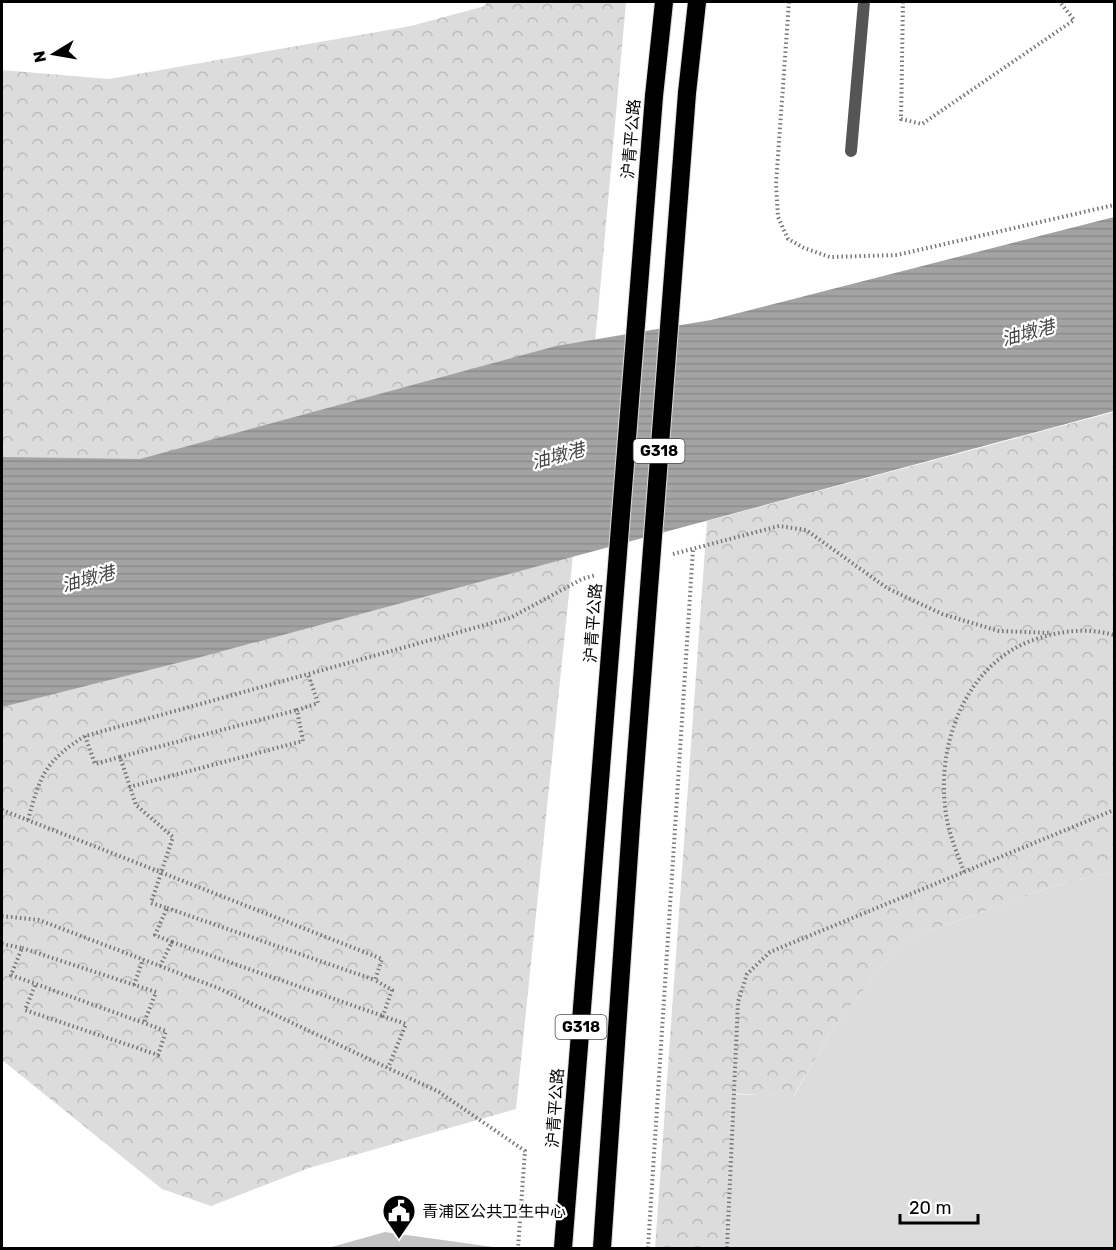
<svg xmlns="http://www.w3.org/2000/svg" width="1116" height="1250" font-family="Rubik,'Noto Sans SC',sans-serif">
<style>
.green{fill:#dcdcdc}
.park{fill:url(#park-crowns)}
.water{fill:url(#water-rules)}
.building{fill:#c4c4c4}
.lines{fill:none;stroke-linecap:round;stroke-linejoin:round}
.highway-casing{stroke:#dbdbdb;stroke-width:20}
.path{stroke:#777;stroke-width:4;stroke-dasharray:1.5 3;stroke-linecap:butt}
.lane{stroke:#555;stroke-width:12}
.highway{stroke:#000;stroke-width:18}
.highway-bridge-casing{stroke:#dbdbdb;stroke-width:20;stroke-linecap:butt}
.highway-bridge{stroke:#000;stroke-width:18}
.labels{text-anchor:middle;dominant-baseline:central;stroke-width:4.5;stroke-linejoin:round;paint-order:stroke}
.shield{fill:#fff;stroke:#4c4c4c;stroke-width:1.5}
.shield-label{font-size:15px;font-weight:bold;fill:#000}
.street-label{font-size:16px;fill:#000;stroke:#fff}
.poi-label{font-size:16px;fill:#000;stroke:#fff;text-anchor:start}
.water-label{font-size:18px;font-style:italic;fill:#444;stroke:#fff}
</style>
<defs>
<pattern id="park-crowns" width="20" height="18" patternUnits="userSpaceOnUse" patternTransform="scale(1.5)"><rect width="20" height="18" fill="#dcdcdc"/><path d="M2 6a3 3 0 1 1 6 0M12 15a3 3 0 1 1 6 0" fill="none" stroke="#bbb"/></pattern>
<pattern id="water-rules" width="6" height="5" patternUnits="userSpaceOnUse" patternTransform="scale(1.5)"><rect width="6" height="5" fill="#a3a3a3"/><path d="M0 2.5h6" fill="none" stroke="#8b8b8b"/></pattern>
</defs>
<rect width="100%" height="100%" fill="#fff"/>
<path class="green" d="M1114 871V1248H728L731 1094 794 1096 833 1028 902 941 1048 888Z"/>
<path class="park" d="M486 2H626L599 302 516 1109 309 1168 211 1206 162 1189 2 1060V70L109 79 411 26 485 6Z
M1114 412V871L1048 888 902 941 833 1028 793 1097 731 1093 728 1248H655L707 521Z"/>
<path class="water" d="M1114 217V411L197 658 2 707V457L140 459 556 346 711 320Z"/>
<path class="building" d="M385 1232 493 1247V1248H328Z"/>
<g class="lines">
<g class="highway-casing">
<path id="highway" d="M687 93 697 2
M654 96 664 2
M563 1248 598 806
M602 1248 632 810"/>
</g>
<path class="path" d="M789 2 776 184 778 217 788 239 804 248 830 257 897 255 1114 205
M903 2 901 119 922 124 1074 20 1060 2
M673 554 779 526 806 530 887 588 942 614 999 631 1052 633
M85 736 95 764 120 757 136 805 173 837 151 903 167 908 155 935 172 942 160 966
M120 757 297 710
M129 787 303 741 297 710 318 703 308 674
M2 810 382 959 375 980 392 990 383 1016 406 1024 388 1068
M28 820C40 776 45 761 85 736L510 618 582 579 596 575
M964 872C958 855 950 837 947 820 934 751 962 668 1030 641 1058 631 1086 627 1114 635
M167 908 375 980
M2 916 39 920 218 988 439 1092 525 1151 518 1248
M172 942 383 1016
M2 944 22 948 11 975 166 1031 158 1055 25 1010 36 983
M22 948 156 992 144 1023
M134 985 143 959
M648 1248 693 549
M727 1248 738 1002 747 974 770 952 1114 810"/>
<path class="lane" d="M851 151 864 2"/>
<use href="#highway" class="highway"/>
<g class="highway-bridge-casing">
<path id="highway-bridge" d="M598 806 654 96
M632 810 687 93"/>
</g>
<use href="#highway-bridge" class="highway-bridge"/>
</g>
<defs>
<g id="civic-pin" transform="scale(1.725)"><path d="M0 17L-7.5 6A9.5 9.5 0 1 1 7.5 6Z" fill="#000" stroke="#fff"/><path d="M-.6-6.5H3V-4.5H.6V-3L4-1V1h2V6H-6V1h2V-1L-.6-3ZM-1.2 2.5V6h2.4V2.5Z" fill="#fff"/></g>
</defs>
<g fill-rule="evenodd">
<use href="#civic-pin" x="399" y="1211"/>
</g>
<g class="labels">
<g class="shield">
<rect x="633.5" y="439" width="51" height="24" rx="4.5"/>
<rect x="555.5" y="1015" width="51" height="24" rx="4.5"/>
</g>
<g class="shield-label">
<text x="659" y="451">G318</text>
<text x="581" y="1027">G318</text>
</g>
<g class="street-label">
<text transform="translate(631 139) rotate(-85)">沪青平公路</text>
<text transform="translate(593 623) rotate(-86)">沪青平公路</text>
<text transform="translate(555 1108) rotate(-86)">沪青平公路</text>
</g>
<g class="poi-label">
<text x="422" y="1211">青浦区公共卫生中心</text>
</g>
<g class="water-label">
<text transform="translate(1028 333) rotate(-15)">油墩港</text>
<text transform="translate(558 456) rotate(-15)">油墩港</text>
<text transform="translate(88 579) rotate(-15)">油墩港</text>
</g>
</g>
<rect width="1116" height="1250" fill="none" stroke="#000000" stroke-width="6"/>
<g transform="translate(54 54) rotate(259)" stroke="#ffffff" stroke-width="4.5" paint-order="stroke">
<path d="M0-4.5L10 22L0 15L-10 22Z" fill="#000000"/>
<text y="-9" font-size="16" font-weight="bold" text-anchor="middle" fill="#000000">N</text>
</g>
<path d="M900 1214v9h78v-9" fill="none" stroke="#000000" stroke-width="3"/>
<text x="909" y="1214" font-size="18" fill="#000000" stroke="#ffffff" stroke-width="4.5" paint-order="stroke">20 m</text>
</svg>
